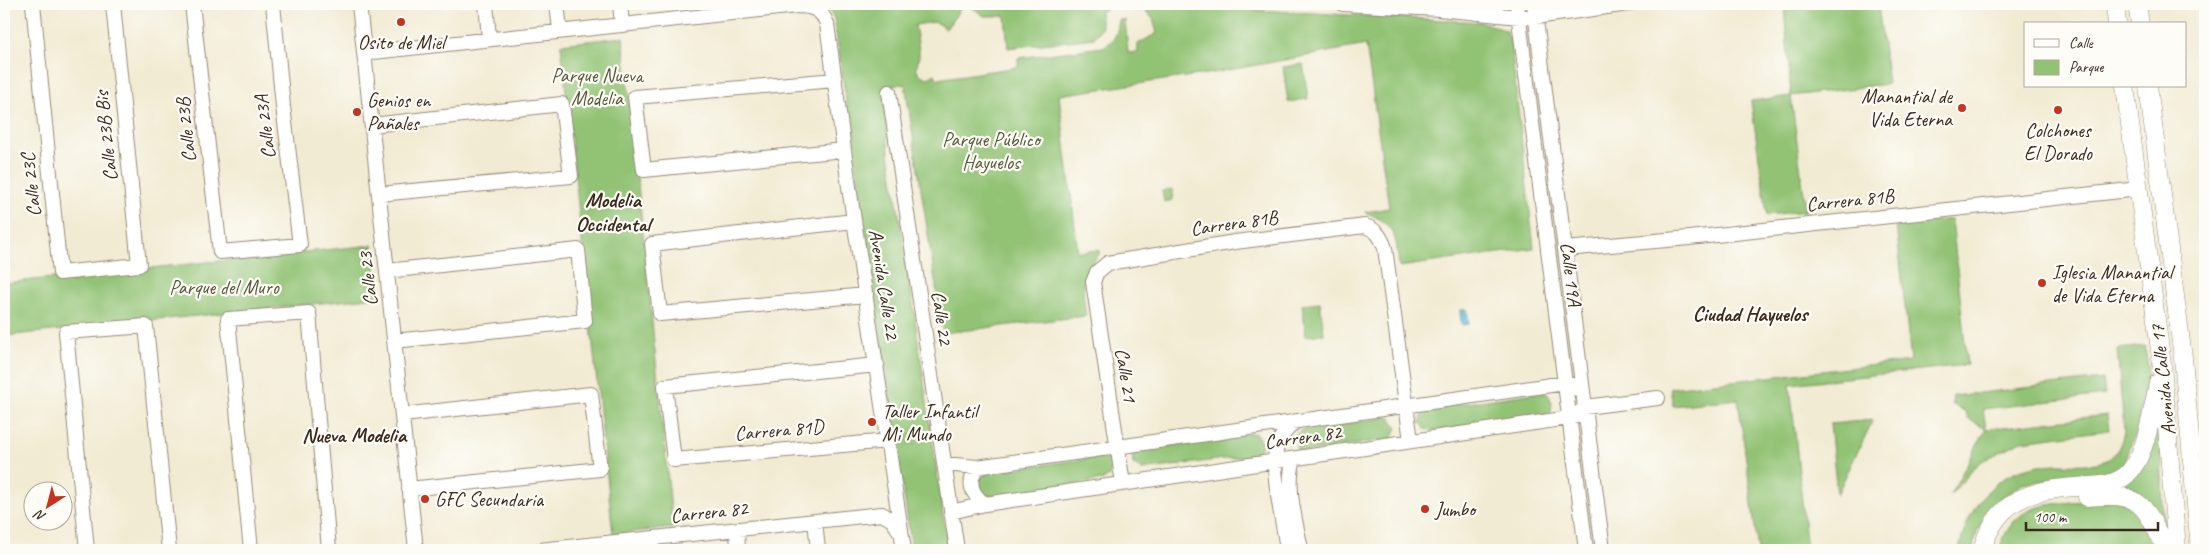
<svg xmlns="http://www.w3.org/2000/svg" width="2209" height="554" font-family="Caveat,sans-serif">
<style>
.green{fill:#92c374;stroke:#667649}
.water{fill:#53b4d1;stroke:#476f78}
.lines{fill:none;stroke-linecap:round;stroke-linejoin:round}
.minor-casing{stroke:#968a78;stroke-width:16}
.major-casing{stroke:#968a78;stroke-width:19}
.minor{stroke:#fff;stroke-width:14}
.major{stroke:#fff;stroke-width:18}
.poi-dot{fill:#c8321e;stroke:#fdfcf7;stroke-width:2}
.labels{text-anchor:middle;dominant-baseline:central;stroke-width:4.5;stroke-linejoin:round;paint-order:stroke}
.poi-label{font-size:20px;fill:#3b2a1e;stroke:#fdfcf7;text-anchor:start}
.park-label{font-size:20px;fill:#555838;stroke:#fdfcf7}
.street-label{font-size:20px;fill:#3b2a1e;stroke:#fdfcf7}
.neighbourhood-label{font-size:21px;font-weight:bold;fill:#3b2a1e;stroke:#fdfcf7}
</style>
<rect width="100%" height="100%" fill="#fdfcf7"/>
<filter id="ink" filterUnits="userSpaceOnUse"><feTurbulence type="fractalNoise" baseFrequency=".02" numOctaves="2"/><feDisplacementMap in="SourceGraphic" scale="10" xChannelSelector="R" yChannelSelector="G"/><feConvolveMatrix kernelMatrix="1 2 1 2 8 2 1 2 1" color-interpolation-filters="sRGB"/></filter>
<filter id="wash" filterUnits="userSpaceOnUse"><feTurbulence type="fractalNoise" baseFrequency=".0096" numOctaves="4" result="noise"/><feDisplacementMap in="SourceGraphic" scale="20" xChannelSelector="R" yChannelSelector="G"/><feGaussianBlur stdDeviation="1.12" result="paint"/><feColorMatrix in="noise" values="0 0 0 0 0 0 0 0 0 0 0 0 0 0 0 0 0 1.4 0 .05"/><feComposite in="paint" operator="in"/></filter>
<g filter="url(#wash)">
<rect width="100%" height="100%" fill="#f2ebd3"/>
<path class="green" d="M823 4H964L946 29 935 22 915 25C916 34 919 44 919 53 920 64 909 72 928 78L935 74 937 79 1018 67V58L1103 47C1116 41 1117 33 1119 20H1125L1128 53 1138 52V44L1157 33 1153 19 1144 9 1145 4 1481 22 1505 30 1510 39 1534 248 1399 267C1396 236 1396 225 1365 212L1389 208 1366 45 1213 73 1059 95 1078 252 1099 250V254C1079 280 1082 285 1086 316L943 333 905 84 883 86 889 153 910 283 948 550H912L834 19 829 8Z
M967 4H1104L1105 10 1100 11 1102 27 1094 38 1008 48 1005 16H984Z
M1784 4H1878L1888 84 1791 96 1806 211 1767 215 1751 101 1791 96Z
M623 37 673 528 613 534 561 44Z
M1303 64 1308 99 1288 102 1283 67Z
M1172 189 1173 200 1164 202 1162 191Z
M1952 219 1967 365 1790 384 1807 550H1758L1738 399 1673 406 1670 388 1911 361 1896 225Z
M373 245 379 297 4 336V283Z
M1320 302 1324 334 1306 336 1302 304Z
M2145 346 2148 368 2144 397 2136 430 2126 460 2121 467 2105 472 2022 484 2001 499 1991 510 1978 529 1972 550H1959C1967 510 1991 475 2034 466 2041 464 2050 465 2057 464 2072 464 2093 466 2107 460 2118 454 2122 442 2124 431L2117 349Z
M2103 379 2105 395 1983 409 1986 429 2107 415 2109 430 2022 441 1980 462 1950 495 1986 429 1968 419 1966 412 1952 404 1953 396Z
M1541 392 1549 395 1552 403 1551 412 1543 416 1431 431 1425 429 1421 422 1422 415 1427 409Z
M1390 417 1397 427 1393 438 1304 453 1297 450 1295 435 1301 430Z
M1873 420 1837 494 1830 424Z
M2160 420 2164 533 2108 489Z
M1255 433C1262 441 1265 450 1254 455L1142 470 1133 464 1132 455 1136 450Z
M1100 457 1108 459 1112 466 1109 476 1103 480 993 496 984 494 979 486 981 477 990 472Z
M2120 499 2137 508 2160 550H1999C2004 534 2012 519 2028 511 2047 501 2096 501 2120 499Z"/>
<path class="water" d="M1467 309 1469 324 1461 325 1460 310Z"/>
</g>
<g filter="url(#ink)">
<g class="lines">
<g class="minor-casing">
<path id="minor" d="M33 4 60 273 139 265 113 4
M192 4 220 252 300 245 283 106 273 4
M359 4 416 550
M486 4 489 38
M557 4 560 30
M620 4 622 24
M1343 4 1439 9 1519 17H1536L1628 4
M1517 4 1586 550
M1534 4 1603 550
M364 53 797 6C811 6 822 9 827 24L849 187 904 550
M835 80 635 97 644 170 844 150
M889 92 957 550
M372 125 562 104 571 176 379 194
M854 221 652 244 660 314 866 295
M1565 249 1689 238 2139 189
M387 271 578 250 585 321 394 341
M877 365 665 386 674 460 888 441
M402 415 591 394 600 469 409 489
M1294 459C1285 487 1296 521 1301 550
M944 464 977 467 1565 383 1575 386 1583 394
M977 467C967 482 971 494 985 504
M1123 484 1093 282 1097 272 1108 263 1235 242 1365 226C1377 230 1381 237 1385 248L1411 441
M951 512 985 504 1569 418 1576 416 1585 407 1658 398
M815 521 818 550
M737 529 738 550
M87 550 66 332 146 326 169 550
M251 550 228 319 309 313 329 550
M540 550 882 514 892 520 901 533
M1287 550C1284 524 1270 470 1277 446 1280 436 1288 428 1296 421"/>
</g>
<g class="major-casing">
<path id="major" d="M2115 4 2117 24
M2137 4 2140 24
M2125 86 2162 365 2177 550
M2148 86 2183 358 2200 550
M2087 497C2142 492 2144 503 2166 550
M1982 550C1998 493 2039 489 2090 486 2105 485 2121 483 2131 470 2147 450 2153 408 2158 383"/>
</g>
<use href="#minor" class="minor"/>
<use href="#major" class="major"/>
</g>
</g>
<g class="poi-dot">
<circle cx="401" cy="22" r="5"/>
<circle cx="1962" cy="108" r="5"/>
<circle cx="2058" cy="110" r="5"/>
<circle cx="357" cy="112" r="5"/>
<circle cx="2042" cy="283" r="5"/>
<circle cx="872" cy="422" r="5"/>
<circle cx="425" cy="499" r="5"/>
<circle cx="1425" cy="509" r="5"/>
</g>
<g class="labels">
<g class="poi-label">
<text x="401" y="42" text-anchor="middle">Osito de Miel</text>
<text x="1952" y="96" text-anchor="end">Manantial de<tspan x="1952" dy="23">Vida Eterna</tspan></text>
<text x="367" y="100">Genios en<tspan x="367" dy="23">Pañales</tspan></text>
<text x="2058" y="130" text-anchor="middle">Colchones<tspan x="2058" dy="23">El Dorado</tspan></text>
<text x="2052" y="272">Iglesia Manantial<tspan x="2052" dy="23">de Vida Eterna</tspan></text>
<text x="882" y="411">Taller Infantil<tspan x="882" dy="23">Mi Mundo</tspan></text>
<text x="435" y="499">GFC Secundaria</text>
<text x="1435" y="509">Jumbo</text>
</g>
<g class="park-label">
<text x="597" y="75">Parque Nueva<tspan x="597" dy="23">Modelia</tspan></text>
<text x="991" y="139">Parque Público<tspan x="991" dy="23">Hayuelos</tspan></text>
<text x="224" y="287">Parque del Muro</text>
</g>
<g class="street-label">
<text transform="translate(265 127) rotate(-97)">Calle 23A</text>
<text transform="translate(186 130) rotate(-96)">Calle 23B</text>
<text transform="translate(106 136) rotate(-96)">Calle 23B Bis</text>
<text transform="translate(31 185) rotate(-96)">Calle 23C</text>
<text transform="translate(1850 200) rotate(-6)">Carrera 81B</text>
<text transform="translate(1234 223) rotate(-8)">Carrera 81B</text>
<text transform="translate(1571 274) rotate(83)">Calle 19A</text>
<text transform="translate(368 279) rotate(-96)">Calle 23</text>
<text transform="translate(884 284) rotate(81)">Avenida Calle 22</text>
<text transform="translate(942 318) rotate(82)">Calle 22</text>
<text transform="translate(1126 375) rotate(81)">Calle 21</text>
<text transform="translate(2163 380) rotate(-96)">Avenida Calle 17</text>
<text transform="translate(779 430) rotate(-5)">Carrera 81D</text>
<text transform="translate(1303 437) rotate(-8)">Carrera 82</text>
<text transform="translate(709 512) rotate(-6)">Carrera 82</text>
</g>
<g class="neighbourhood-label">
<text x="613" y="200">Modelia<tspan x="613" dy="24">Occidental</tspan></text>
<text x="1750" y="314">Ciudad Hayuelos</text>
<text x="354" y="435">Nueva Modelia</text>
</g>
</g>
<rect width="2209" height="554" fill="none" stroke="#fdfcf7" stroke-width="20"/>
<rect x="2024" y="22" width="162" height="65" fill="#fdfcf7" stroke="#afa8a0"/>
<rect x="2034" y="39" width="25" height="8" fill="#ffffff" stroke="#afa8a0"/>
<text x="2069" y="48" font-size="15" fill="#3b2a1e">Calle</text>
<rect x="2034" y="60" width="25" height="15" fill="#92c374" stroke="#afa8a0"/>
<text x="2069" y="72" font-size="15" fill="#3b2a1e">Parque</text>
<g transform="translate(48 506) rotate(216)"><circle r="24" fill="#fdfcf7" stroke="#afa8a0"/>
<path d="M0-4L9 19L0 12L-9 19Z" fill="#c8321e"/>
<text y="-8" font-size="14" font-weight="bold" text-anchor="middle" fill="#3b2a1e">N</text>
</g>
<path d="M2026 522v8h132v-8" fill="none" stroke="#3b2a1e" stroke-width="2.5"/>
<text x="2034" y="522" font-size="15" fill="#3b2a1e" stroke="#fdfcf7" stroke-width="4" paint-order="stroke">100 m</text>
</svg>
